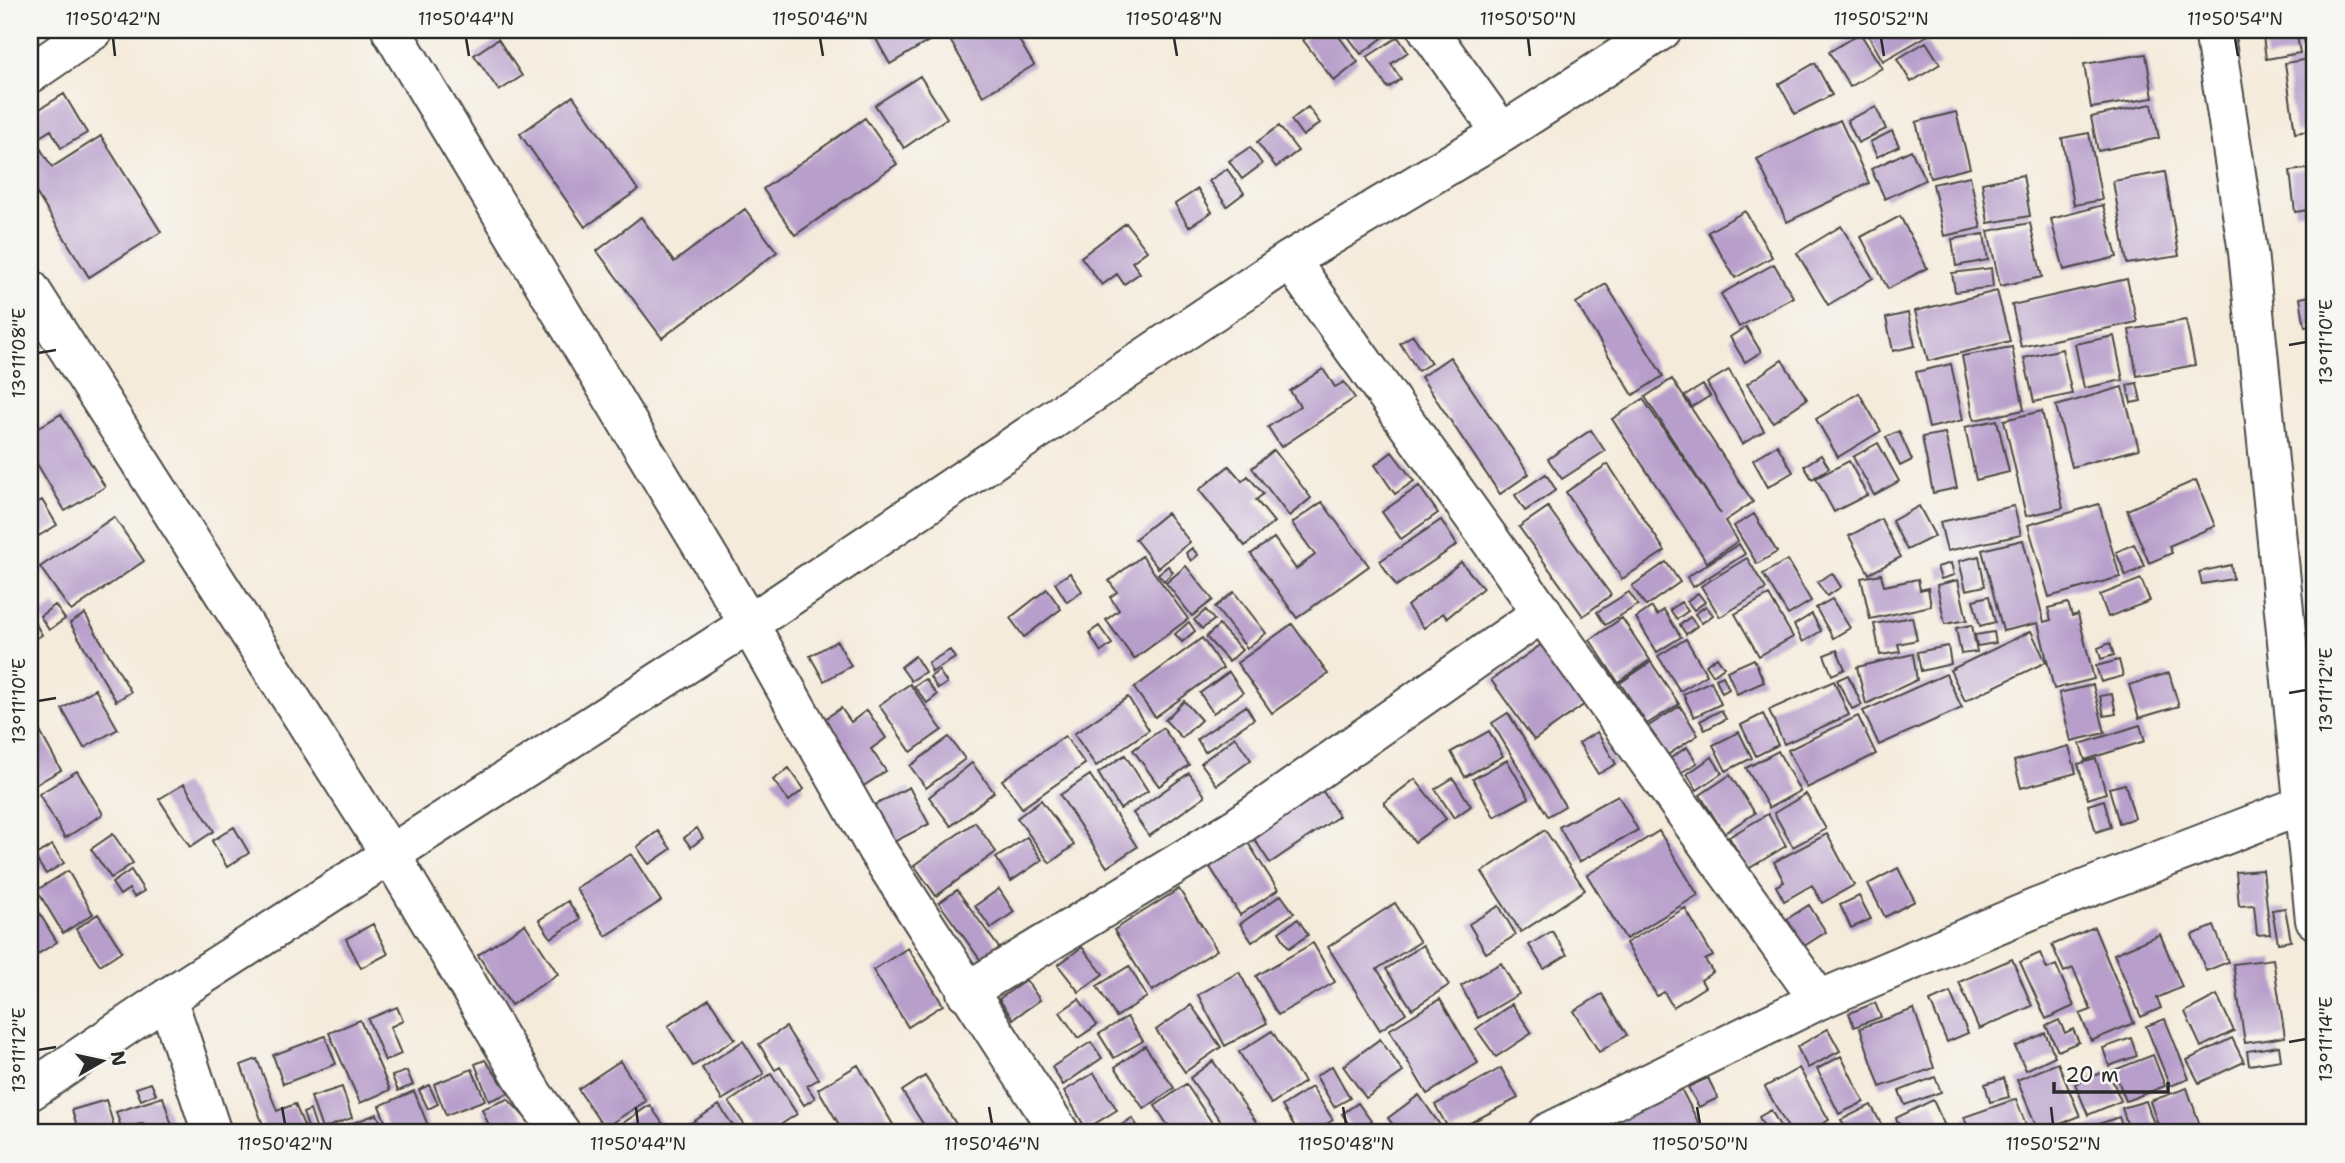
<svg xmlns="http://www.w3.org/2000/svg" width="2345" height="1163" font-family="'Shantell Sans',sans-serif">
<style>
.building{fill:#b89ecb}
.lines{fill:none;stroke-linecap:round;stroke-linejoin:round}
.minor-casing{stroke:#494845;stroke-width:42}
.minor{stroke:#fff;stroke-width:38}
.ticks{fill:none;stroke:#2b2b2b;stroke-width:2.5}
.neatline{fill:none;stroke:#2b2b2b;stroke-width:2.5}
.ticks-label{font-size:18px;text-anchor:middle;fill:#2b2b2b}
</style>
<rect width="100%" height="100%" fill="#f6f6f2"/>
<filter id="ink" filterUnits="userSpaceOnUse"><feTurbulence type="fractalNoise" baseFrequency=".0143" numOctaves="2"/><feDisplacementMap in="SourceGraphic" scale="14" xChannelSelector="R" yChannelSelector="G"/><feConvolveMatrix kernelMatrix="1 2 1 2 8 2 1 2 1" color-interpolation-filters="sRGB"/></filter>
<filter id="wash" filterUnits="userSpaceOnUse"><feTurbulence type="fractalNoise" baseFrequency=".00686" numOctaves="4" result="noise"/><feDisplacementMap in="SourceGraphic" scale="28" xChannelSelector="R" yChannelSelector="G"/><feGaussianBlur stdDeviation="1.57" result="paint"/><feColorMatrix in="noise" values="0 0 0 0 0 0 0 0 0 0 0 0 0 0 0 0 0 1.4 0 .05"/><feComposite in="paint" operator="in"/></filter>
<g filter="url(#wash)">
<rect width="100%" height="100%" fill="#f5ebdb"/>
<g id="blocks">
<path class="building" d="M871 30H935L939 35 890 64Z
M944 30H1013L1034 65 983 96Z
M1317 30H1334L1358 62 1334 81 1303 40Z
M1360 30H1387L1389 33 1361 54 1349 38Z
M1865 30H1937L1883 61Z
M2296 30 2300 53 2266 59 2263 36Z
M2302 30H2315V48L2306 49Z
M1860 33 1882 68 1850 87 1829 52Z
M1398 37 1408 52 1391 64 1401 79 1388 88 1367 57Z
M498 39 522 76 499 91 474 55Z
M1926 42 1940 64 1911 82 1897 59Z
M2146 54 2153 98 2091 108 2084 64Z
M2315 58V130L2295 133 2285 63Z
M1815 63 1832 95 1795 114 1779 84Z
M920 76 947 118 904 148 875 105Z
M64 94 87 133 61 148 51 130 30 143V115Z
M573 96 638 190 585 227 520 134Z
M2152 104 2159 138 2098 151 2091 117Z
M1308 107 1320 123 1303 136 1291 120Z
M1876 107 1886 129 1858 143 1847 120Z
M1956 112 1970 168 1930 178 1916 122Z
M865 118 897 164 795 235 763 189Z
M1840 120 1869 183 1787 222 1757 159Z
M1279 126 1298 151 1276 167 1257 142Z
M1892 131 1899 146 1877 157 1870 142Z
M2089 133 2102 200 2074 205 2062 138Z
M101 136 161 232 89 277 30 183V154L40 148 52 167Z
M1250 147 1262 164 1242 179 1229 161Z
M1911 150 1925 180 1885 199 1871 169Z
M2315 168V209L2295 212 2290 171Z
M1227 169 1244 193 1227 206 1209 181Z
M2165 172 2179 256 2127 264 2113 181Z
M2023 175 2030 216 1988 223 1982 183Z
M1970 176 1981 228 1944 236 1933 184Z
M1198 189 1212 212 1189 227 1175 204Z
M2103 205 2117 257 2064 270 2051 219Z
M745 209 777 252 662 338 597 251 641 217 674 262Z
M1745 211 1772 257 1735 278 1708 232Z
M1900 216 1927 268 1888 289 1861 237Z
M1126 223 1147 251 1132 262 1140 273 1124 284 1117 274 1102 285 1081 257Z
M2030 223 2042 277 2000 286 1988 231Z
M1841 226 1873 278 1828 305 1797 253Z
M1984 234 1988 260 1956 266 1952 239Z
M1774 264 1793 297 1739 327 1721 294Z
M1991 268 1993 287 1955 292 1952 273Z
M2127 279 2137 322 2021 347 2012 305Z
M1606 284 1663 376 1633 395 1576 303Z
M1997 291 2010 341 1928 361 1915 311Z
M2315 295V325L2305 327 2300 298Z
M1908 313 1915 346 1893 351 1886 318Z
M2186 320 2195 365 2137 376 2129 330Z
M1746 327 1761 352 1745 362 1730 337Z
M1413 335 1431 363 1418 371 1400 343Z
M2114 336 2123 380 2084 388 2075 344Z
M2012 347 2024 410 1974 420 1962 356Z
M2062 349 2072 394 2034 402 2024 358Z
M1450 357 1529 474 1500 494 1421 377Z
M1782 360 1807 399 1773 422 1747 384Z
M1951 364 1963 420 1929 428 1916 372Z
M1323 369 1335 387 1344 382 1355 398 1281 447 1268 427 1300 406 1290 391Z
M1729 370 1764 431 1742 444 1707 383Z
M1672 379 1753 502 1725 521 1738 541 1707 562 1612 419 1643 399 1721 514 1645 397Z
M2137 383 2141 401 2131 403 2127 385Z
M1703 385 1710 396 1692 407 1685 396Z
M2122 387 2139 449 2072 467 2056 406Z
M1859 393 1881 431 1838 457 1816 419Z
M2042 411 2063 508 2026 516 2004 420Z
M61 414 105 487 65 511 30 452V433Z
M1997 420 2009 472 1976 480 1965 427Z
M1591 430 1605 451 1562 479 1548 459Z
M1899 431 1912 460 1900 466 1886 437Z
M1945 433 1957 488 1933 493 1922 437Z
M1878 443 1899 481 1874 495 1853 457Z
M1777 445 1793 472 1768 487 1753 460Z
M1274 450 1311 498 1289 516 1252 468Z
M1392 452 1414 481 1395 494 1375 465Z
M1821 455 1829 468 1812 479 1804 466Z
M1849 461 1867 495 1834 512 1816 478Z
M1608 464 1665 551 1622 579 1566 492Z
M1229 466 1242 481 1248 476 1263 494 1256 500 1274 522 1245 546 1199 490Z
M1546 474 1556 490 1525 511 1515 495Z
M2196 480 2215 526 2169 546 2172 553 2149 563 2127 510Z
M1419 486 1438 513 1401 539 1382 512Z
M42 500 57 525 30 541V507Z
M1322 502 1369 566 1297 618 1251 554 1274 538 1296 569 1315 555 1292 523Z
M2099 504 2120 577 2049 597 2028 525Z
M1919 506 1935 536 1907 550 1892 521Z
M2014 506 2021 535 1947 551 1940 522Z
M1548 507 1611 595 1583 616 1519 527Z
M1167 513 1190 542 1158 568 1135 539Z
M1754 514 1777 552 1757 564 1734 526Z
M114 517 144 561 71 611 40 567Z
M1881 519 1901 557 1869 574 1849 536Z
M1441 520 1457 545 1396 586 1380 561Z
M2023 540 2044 622 2051 620 2048 608 2068 603 2072 616 2078 614 2094 679 2054 689 2038 623 2003 631 1982 550Z
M1739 544 1745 554 1693 587 1687 577Z
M2134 544 2145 566 2126 576 2116 552Z
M1192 548 1198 555 1191 561 1186 553Z
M1142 556 1188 619 1134 659 1106 620 1119 610 1110 597 1117 592 1109 581Z
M1979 556 1985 586 1966 590 1959 561Z
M1747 558 1766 589 1720 617 1701 586Z
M1787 560 1811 601 1788 615 1763 574Z
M1461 562 1483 588 1447 618 1443 613 1424 628 1407 606Z
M1666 562 1680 582 1646 606 1632 586Z
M1951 563 1954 575 1941 579 1937 567Z
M2231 565 2233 579 2202 584 2199 572Z
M1168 566 1173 572 1164 581 1158 574Z
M1186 566 1213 600 1192 616 1166 583Z
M1070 573 1082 591 1067 602 1055 583Z
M1832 573 1841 587 1827 596 1817 582Z
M1881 574 1884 586 1918 579 1920 590 1928 588 1931 606 1870 619 1861 578Z
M2141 579 2150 601 2108 617 2100 595Z
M1958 580 1967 620 1945 624 1937 585Z
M1047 589 1061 609 1024 637 1010 618Z
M1234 592 1266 633 1247 648 1215 607Z
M1629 592 1638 605 1605 625 1597 612Z
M1698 593 1705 602 1694 610 1687 601Z
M1769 595 1793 637 1759 656 1735 614Z
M1989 596 1995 622 1980 626 1973 600Z
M1832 599 1850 628 1833 638 1816 608Z
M1681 602 1688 611 1677 619 1670 610Z
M55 605 65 619 49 630 40 616Z
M1706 606 1713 615 1702 623 1695 614Z
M1652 607 1657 615 1664 610 1681 637 1657 652 1636 618Z
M1206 610 1214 620 1202 629 1194 620Z
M30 614 42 635 30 642Z
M85 614 131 692 116 701 70 623Z
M1812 614 1821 631 1803 642 1794 625Z
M1690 617 1697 626 1686 634 1680 625Z
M1912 617 1917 640 1898 644 1900 652 1880 655 1874 624Z
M1622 618 1650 660 1618 682 1590 640Z
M1189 622 1195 631 1182 642 1175 634Z
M1292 624 1328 674 1272 713 1237 663Z
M1219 625 1242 650 1229 662 1206 637Z
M1972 625 1977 652 1961 654 1956 628Z
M1099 626 1112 644 1101 652 1089 633Z
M2031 631 2046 662 1965 701 1950 670Z
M1994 632 1996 643 1977 646 1975 635Z
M1202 638 1223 668 1155 717 1134 688Z
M1686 639 1707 675 1680 691 1658 656Z
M837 641 851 666 824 681 810 656Z
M2110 643 2114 655 2101 659 2098 648Z
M1542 644 1585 704 1534 740 1491 680Z
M1948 646 1951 664 1921 671 1917 652Z
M950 650 955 658 932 672 928 663Z
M1837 650 1845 669 1832 675 1824 655Z
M1913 654 1917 680 1866 704 1857 667Z
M915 656 925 672 911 681 901 667Z
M1717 657 1724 667 1713 675 1706 665Z
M1754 659 1764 682 1737 694 1727 671Z
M2119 660 2123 676 2101 682 2096 666Z
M1651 662 1679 704 1647 724 1620 683Z
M939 671 947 683 938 689 930 677Z
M1229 672 1243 693 1213 713 1200 693Z
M2169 673 2179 706 2139 718 2129 685Z
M1946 674 1962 708 1879 745 1863 711Z
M1848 675 1862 705 1852 709 1837 680Z
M1723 676 1729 689 1722 693 1716 679Z
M925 679 937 695 927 703 914 686Z
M1711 681 1721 704 1694 717 1683 694Z
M1834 681 1849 715 1784 744 1769 710Z
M910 684 942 730 911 752 879 705Z
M2093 685 2105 733 2071 741 2059 693Z
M95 689 118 729 84 748 62 709Z
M2112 694 2116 714 2104 716 2100 696Z
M1128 697 1149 730 1096 766 1074 734Z
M1184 701 1201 720 1182 738 1165 720Z
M1246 706 1254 719 1205 752 1197 739Z
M1680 706 1698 735 1666 756 1647 727Z
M841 708 851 722 867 710 886 738 871 749 886 771 859 789 816 725Z
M1721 710 1726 719 1705 730 1700 721Z
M1508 713 1565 806 1548 816 1492 723Z
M1763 714 1778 745 1756 756 1741 725Z
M1858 716 1876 754 1807 788 1788 750Z
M2140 725 2145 741 2085 760 2080 744Z
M37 726 61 770 31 787 30 730Z
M1163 728 1189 765 1159 786 1133 750Z
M1489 731 1503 756 1465 777 1451 752Z
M1597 732 1616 764 1598 774 1579 743Z
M1739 732 1752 758 1726 771 1713 745Z
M1065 736 1085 764 1022 808 1002 780Z
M949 737 965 759 926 788 910 766Z
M1235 737 1251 760 1217 785 1201 763Z
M2069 746 2076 773 2021 788 2014 761Z
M1687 747 1697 763 1677 775 1668 760Z
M1778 751 1800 791 1769 808 1746 768Z
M1125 755 1148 791 1120 809 1098 773Z
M1712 757 1722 773 1697 790 1687 774Z
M2096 759 2106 793 2088 799 2078 764Z
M1507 760 1529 798 1494 817 1473 779Z
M972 763 994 792 951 826 929 797Z
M789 768 804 789 789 801 773 780Z
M77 771 103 814 65 838 39 794Z
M1189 773 1205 796 1149 836 1133 813Z
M1090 775 1137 847 1107 867 1060 795Z
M1730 775 1755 813 1724 833 1700 795Z
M1453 778 1471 806 1454 818 1435 789Z
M1415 779 1446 819 1415 842 1384 803Z
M184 784 214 831 190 847 159 799Z
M1318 784 1339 816 1270 863 1249 831Z
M2125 784 2135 818 2119 823 2109 788Z
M909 787 929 824 890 844 871 807Z
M1806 794 1826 829 1793 847 1774 813Z
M1618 795 1638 830 1579 862 1559 827Z
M1041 800 1074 845 1050 863 1017 818Z
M2104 800 2111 827 2096 832 2088 805Z
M1768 814 1786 846 1748 869 1729 837Z
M975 822 996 852 936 896 914 865Z
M234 827 249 853 227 867 212 841Z
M697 828 703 838 691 847 684 838Z
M1545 830 1585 890 1521 932 1482 872Z
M658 831 671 849 649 864 637 847Z
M1659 831 1698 895 1626 939 1587 875Z
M113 834 133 863 111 878 91 849Z
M1827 834 1854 885 1822 903 1812 885 1784 901 1776 886 1784 882 1774 862Z
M1027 837 1042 860 1011 881 996 858Z
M1245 838 1278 890 1240 915 1207 862Z
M52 845 64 863 46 874 34 856Z
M631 854 661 901 606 936 576 888Z
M1898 868 1915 901 1885 917 1868 884Z
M131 870 144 891 134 897 129 889 120 895 112 883Z
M2263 870 2270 934 2257 935 2254 905 2239 906 2236 872Z
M68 871 93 914 63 933 37 890Z
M999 889 1014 912 991 928 975 906Z
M1179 889 1217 950 1152 991 1114 930Z
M957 890 1002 952 984 965 939 903Z
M1281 895 1294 913 1252 942 1240 924Z
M1859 896 1871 919 1851 928 1840 905Z
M30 898 57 942 30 959Z
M568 901 580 919 551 938 539 920Z
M1395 903 1420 942 1377 969 1406 1013 1380 1030 1328 947Z
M1809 905 1826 932 1804 946 1787 919Z
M1499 906 1516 935 1486 953 1469 924Z
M1685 908 1713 956 1705 960 1713 972 1701 980 1705 987 1673 1007 1664 992 1657 996 1626 943Z
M2285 908 2291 941 2278 943 2272 910Z
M98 914 122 951 100 965 76 929Z
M1298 919 1308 935 1289 948 1279 932Z
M373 924 388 954 361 968 346 939Z
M525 924 558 974 511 1005 478 955Z
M2214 926 2228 962 2206 971 2192 935Z
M2094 927 2134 1023 2091 1041 2080 1014 2091 1010 2073 968 2064 972 2052 945Z
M1552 931 1567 955 1544 969 1529 945Z
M2160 934 2182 987 2157 998 2161 1008 2141 1017 2114 954Z
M1313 943 1335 982 1278 1015 1256 976Z
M1423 945 1449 985 1412 1009 1386 969Z
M1082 947 1103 974 1079 992 1058 965Z
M908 948 943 1005 908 1027 873 970Z
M2040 953 2047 969 2056 965 2074 1006 2046 1019 2020 962Z
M2012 959 2032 1006 1979 1029 1959 982Z
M2273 959 2285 1037 2245 1043 2233 964Z
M1501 963 1519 994 1478 1018 1461 986Z
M1129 966 1147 997 1116 1017 1097 986Z
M1239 972 1267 1023 1225 1046 1198 995Z
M1026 980 1040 1000 1013 1019 999 999Z
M1950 992 1968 1033 1947 1042 1930 1001Z
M1602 994 1627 1035 1599 1052 1574 1011Z
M2217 995 2234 1031 2201 1047 2185 1012Z
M709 999 735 1039 693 1066 668 1026Z
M1079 999 1097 1025 1078 1038 1060 1012Z
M1440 999 1478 1063 1427 1094 1389 1030Z
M1875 1003 1881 1017 1854 1027 1849 1013Z
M1512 1004 1532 1033 1496 1057 1476 1029Z
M1191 1005 1221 1047 1185 1072 1156 1030Z
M397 1007 403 1021 390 1027 401 1054 385 1061 368 1019Z
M1914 1009 1934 1068 1880 1087 1860 1028Z
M1127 1017 1143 1041 1114 1058 1099 1034Z
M2165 1019 2189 1079 2170 1086 2146 1026Z
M360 1020 390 1090 360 1103 329 1033Z
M2059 1020 2065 1033 2073 1029 2079 1042 2058 1051 2046 1026Z
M786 1027 819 1079 807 1086 815 1098 804 1105 780 1067 775 1070 759 1044Z
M1828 1029 1840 1051 1808 1068 1797 1047Z
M1272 1031 1304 1082 1271 1104 1239 1052Z
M2045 1033 2055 1056 2026 1070 2015 1047Z
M325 1036 336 1064 283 1084 273 1055Z
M2131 1038 2137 1056 2109 1066 2103 1048Z
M2232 1038 2244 1062 2199 1083 2187 1060Z
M1380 1039 1403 1072 1366 1098 1343 1066Z
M743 1041 764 1074 722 1100 702 1068Z
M1091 1042 1102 1058 1063 1085 1052 1067Z
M1145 1046 1174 1088 1144 1109 1115 1067Z
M2279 1046 2281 1060 2249 1065 2247 1051Z
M2153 1055 2165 1086 2126 1101 2114 1070Z
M1841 1056 1864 1102 1839 1114 1817 1069Z
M257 1059 277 1111 295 1104 307 1133H266L241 1065Z
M485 1060 509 1093 489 1101 475 1064Z
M620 1061 646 1101 604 1128 578 1089Z
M1213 1061 1264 1133H1229L1190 1078Z
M2058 1063 2080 1116 2039 1133 2017 1080Z
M858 1065 898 1133H844L818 1089Z
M1332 1066 1350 1098 1334 1107 1316 1076Z
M1501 1068 1518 1098 1451 1133 1435 1105Z
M1799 1068 1829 1120 1806 1133H1791L1765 1087Z
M472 1069 485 1100 446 1115 434 1084Z
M2108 1070 2121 1101 2088 1115 2075 1084Z
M407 1071 413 1085 398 1091 392 1076Z
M1094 1073 1117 1110 1086 1129 1064 1091Z
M771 1074 797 1114 768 1133H750L729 1102Z
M925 1076 956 1124 941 1133H929L902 1091Z
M1935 1077 1941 1092 1905 1105 1899 1091Z
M1708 1078 1718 1098 1699 1107 1688 1087Z
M2004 1078 2009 1097 1990 1102 1985 1084Z
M1677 1081 1704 1133H1592L1589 1127Z
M151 1083 156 1094 141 1100 136 1088Z
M1186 1084 1217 1130 1212 1133H1173L1155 1106Z
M429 1085 438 1104 428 1109 419 1090Z
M342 1087 352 1118 322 1129 311 1097Z
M1312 1087 1333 1120 1311 1133H1299L1282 1106Z
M2187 1088 2202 1131 2161 1133 2150 1101Z
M414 1091 431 1133H390L379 1106Z
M1419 1095 1442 1128 1434 1133H1399L1388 1118Z
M163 1097 173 1129 147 1133 143 1123 122 1130 116 1112Z
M508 1099 532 1125 512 1133H492L482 1109Z
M2016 1099 2029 1133H1970L1964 1117Z
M106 1100 116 1133H79L72 1110Z
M1933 1100 1948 1133H1903L1896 1118Z
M2146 1101 2157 1133H2130L2122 1108Z
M1358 1103 1374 1125 1362 1133H1355L1342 1114Z
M650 1105 669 1133H608Z
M719 1105 738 1133H676Z
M1871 1105 1886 1133H1848L1841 1120Z
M310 1110 317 1131 310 1133 303 1113Z
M1771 1110 1784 1133H1767L1759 1117Z
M377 1114 385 1133H341L339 1128Z
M2119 1117 2125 1133H2073Z
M1132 1118 1142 1133H1110Z"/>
</g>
</g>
<g filter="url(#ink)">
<use href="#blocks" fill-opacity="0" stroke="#494845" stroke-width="2"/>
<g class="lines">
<g class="minor-casing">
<path id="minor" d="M391 30 749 624 877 850 1060 1133
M1428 30 1502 133
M2214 30 2248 252 2315 920
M30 74 94 30
M1290 260 1819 1000
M30 289 390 854 534 1096 561 1133
M966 992 1237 827 1543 612
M167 998 212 1133
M30 1091 167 998 749 624 1290 260 1502 133 1662 30
M1547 1133 1819 1000 2036 908 2303 805"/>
</g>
<use href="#minor" class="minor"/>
</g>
</g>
<path class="ticks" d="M113 38 115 56M466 38 469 56M820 38 823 56M1174 38 1177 56M1528 38 1530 56M1881 38 1884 56M2235 38 2238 56M2289 345 2306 342M38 353 56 350M2289 693 2306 690M38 701 56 698M2289 1042 2306 1039M38 1050 56 1047M282 1107 285 1124M636 1107 638 1124M989 1107 992 1124M1343 1107 1346 1124M1697 1107 1700 1124M2051 1107 2053 1124"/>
<rect width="2345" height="1163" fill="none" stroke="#f6f6f2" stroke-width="77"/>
<g transform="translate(102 1061) rotate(81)" stroke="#f6f6f2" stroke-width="5" paint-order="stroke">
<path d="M0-5L12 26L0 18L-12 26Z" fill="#2b2b2b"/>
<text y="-10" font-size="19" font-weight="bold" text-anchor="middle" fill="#2b2b2b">N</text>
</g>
<path d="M2054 1082v10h114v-10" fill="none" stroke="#2b2b2b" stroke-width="3.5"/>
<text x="2065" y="1082" font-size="21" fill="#2b2b2b" stroke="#f6f6f2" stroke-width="5" paint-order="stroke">20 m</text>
<rect x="38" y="38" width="2268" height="1086" class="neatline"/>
<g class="ticks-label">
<text x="113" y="25">11°50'42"N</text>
<text x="466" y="25">11°50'44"N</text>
<text x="820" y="25">11°50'46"N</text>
<text x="1174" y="25">11°50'48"N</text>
<text x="1528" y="25">11°50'50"N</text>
<text x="1881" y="25">11°50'52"N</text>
<text x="2235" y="25">11°50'54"N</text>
<text transform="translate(2326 342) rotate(-90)" y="6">13°11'10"E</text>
<text transform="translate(19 353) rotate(-90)" y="6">13°11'08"E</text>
<text transform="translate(2326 690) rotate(-90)" y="6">13°11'12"E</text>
<text transform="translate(19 701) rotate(-90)" y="6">13°11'10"E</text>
<text transform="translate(2326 1039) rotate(-90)" y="6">13°11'14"E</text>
<text transform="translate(19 1050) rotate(-90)" y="6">13°11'12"E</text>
<text x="285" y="1150">11°50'42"N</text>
<text x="638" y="1150">11°50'44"N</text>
<text x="992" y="1150">11°50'46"N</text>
<text x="1346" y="1150">11°50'48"N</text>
<text x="1700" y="1150">11°50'50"N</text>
<text x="2053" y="1150">11°50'52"N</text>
</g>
</svg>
